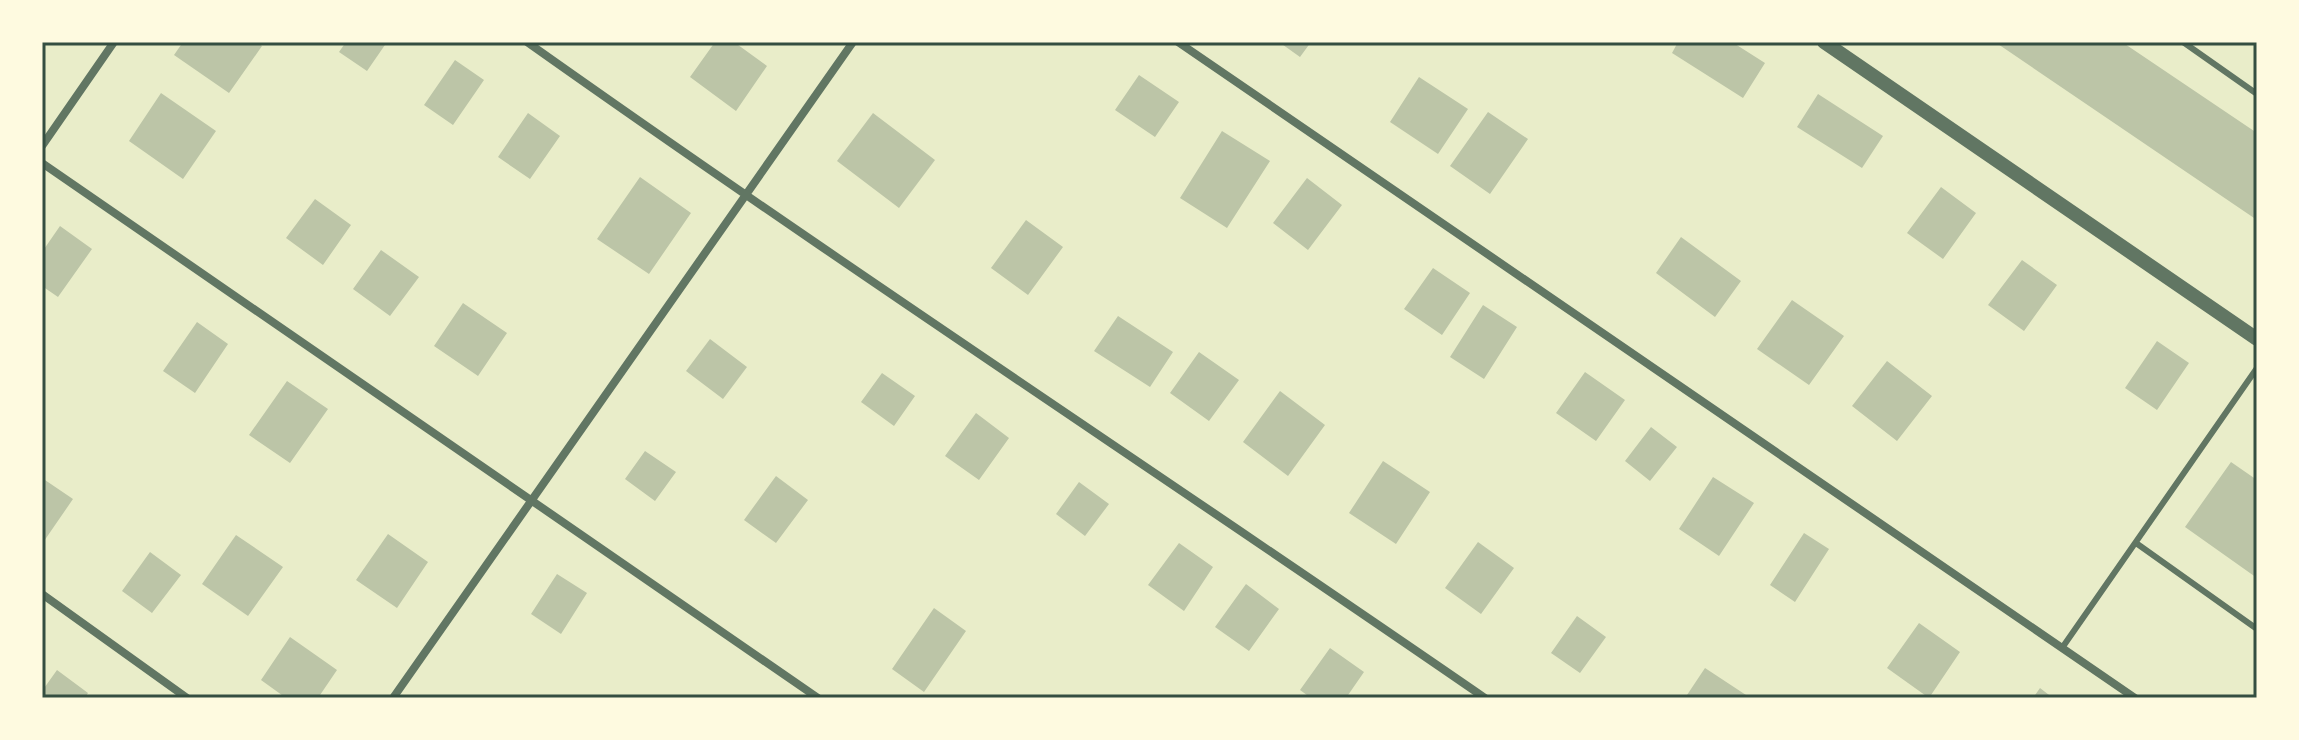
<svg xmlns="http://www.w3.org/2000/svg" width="2299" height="740" font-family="'DejaVu Sans',sans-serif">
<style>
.building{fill:#bcc5a7}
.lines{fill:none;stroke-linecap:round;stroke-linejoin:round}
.service{stroke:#617663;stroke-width:6}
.minor{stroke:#617663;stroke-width:8}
.tertiary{stroke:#617663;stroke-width:14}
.neatline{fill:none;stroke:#344e41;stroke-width:3}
</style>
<rect width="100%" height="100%" fill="#e9edc9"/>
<path class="building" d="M183 42H257L262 46 229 93 174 55Z
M346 42H387L367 71 339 52Z
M715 42H734L767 66 736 111 690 77Z
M1279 42H1311L1300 57Z
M1678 42H1732L1765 63 1743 98 1672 53Z
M1995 42H2122L2257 133V220Z
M455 60 484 80 453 125 424 105Z
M1139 75 1179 102 1155 137 1115 110Z
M1419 77 1468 109 1438 154 1390 122Z
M161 93 216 131 183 179 129 141Z
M1818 94 1883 136 1862 168 1797 127Z
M1488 112 1528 139 1490 194 1450 166Z
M528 113 560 136 530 179 498 157Z
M873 113 935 160 899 208 837 161Z
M1222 131 1270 161 1227 228 1180 198Z
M640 177 691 213 649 274 597 239Z
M1307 178 1342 205 1308 250 1273 223Z
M1941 187 1976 213 1943 259 1907 233Z
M315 199 351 225 323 265 286 238Z
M1026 220 1063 247 1028 295 991 268Z
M60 226 92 249 58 297 42 286V252Z
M1681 237 1741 281 1715 317 1656 273Z
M381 250 419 277 390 316 353 289Z
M2022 260 2057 285 2024 331 1988 305Z
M1433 268 1470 293 1442 335 1404 309Z
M1792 300 1844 336 1809 385 1757 349Z
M463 303 507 333 478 376 434 346Z
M1483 305 1517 327 1484 379 1450 357Z
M1118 316 1173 352 1150 387 1094 351Z
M197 322 228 344 195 393 163 371Z
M710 339 747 367 723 399 686 371Z
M2157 341 2189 363 2157 410 2125 388Z
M1199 352 1239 380 1209 421 1170 393Z
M1887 361 1932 396 1897 441 1852 406Z
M1585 372 1625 400 1596 441 1556 413Z
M882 373 915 396 894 426 861 402Z
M287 381 328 409 290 463 249 435Z
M1280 391 1325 425 1288 476 1243 442Z
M976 413 1009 438 979 480 945 456Z
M1651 427 1677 447 1650 481 1625 461Z
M645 451 676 472 655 501 625 479Z
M1383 461 1430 492 1396 544 1349 513Z
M2231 462 2257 480V578L2185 527Z
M776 476 808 500 776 543 744 520Z
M1713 477 1754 503 1719 556 1679 529Z
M42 478 73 499 42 544Z
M1079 482 1109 504 1085 536 1056 514Z
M1804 533 1829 549 1795 602 1770 585Z
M388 534 428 562 397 608 356 580Z
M236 535 283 567 248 616 202 584Z
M1478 542 1514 568 1481 614 1445 588Z
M1179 543 1213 567 1184 611 1148 585Z
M150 552 181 575 152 613 122 591Z
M557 574 587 593 561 634 531 614Z
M1246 584 1279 609 1249 651 1215 627Z
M934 608 966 631 924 692 892 669Z
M1577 616 1606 637 1580 673 1551 653Z
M1919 623 1960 652 1929 698 1887 668Z
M290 637 337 670 318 698H286L261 680Z
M1330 648 1364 672 1346 698H1311L1300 690Z
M1705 668 1746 695 1744 698H1685Z
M57 670 88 693 85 698H42V691Z
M2040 688 2053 698H2033Z"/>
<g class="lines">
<path class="service" d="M2183 42 2257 94
M2136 543 2257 629
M2062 648 2257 368"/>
<path class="minor" d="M527 42C843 266 1166 478 1485 698
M1178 42 2135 698
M42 146 114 42
M42 163 818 698
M42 594 187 698
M393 698 853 42"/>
<path class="tertiary" d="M1824 42 2257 339"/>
</g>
<rect width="2299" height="740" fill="none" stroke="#fefae0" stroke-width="88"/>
<rect x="44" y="44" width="2211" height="652" class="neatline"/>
</svg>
